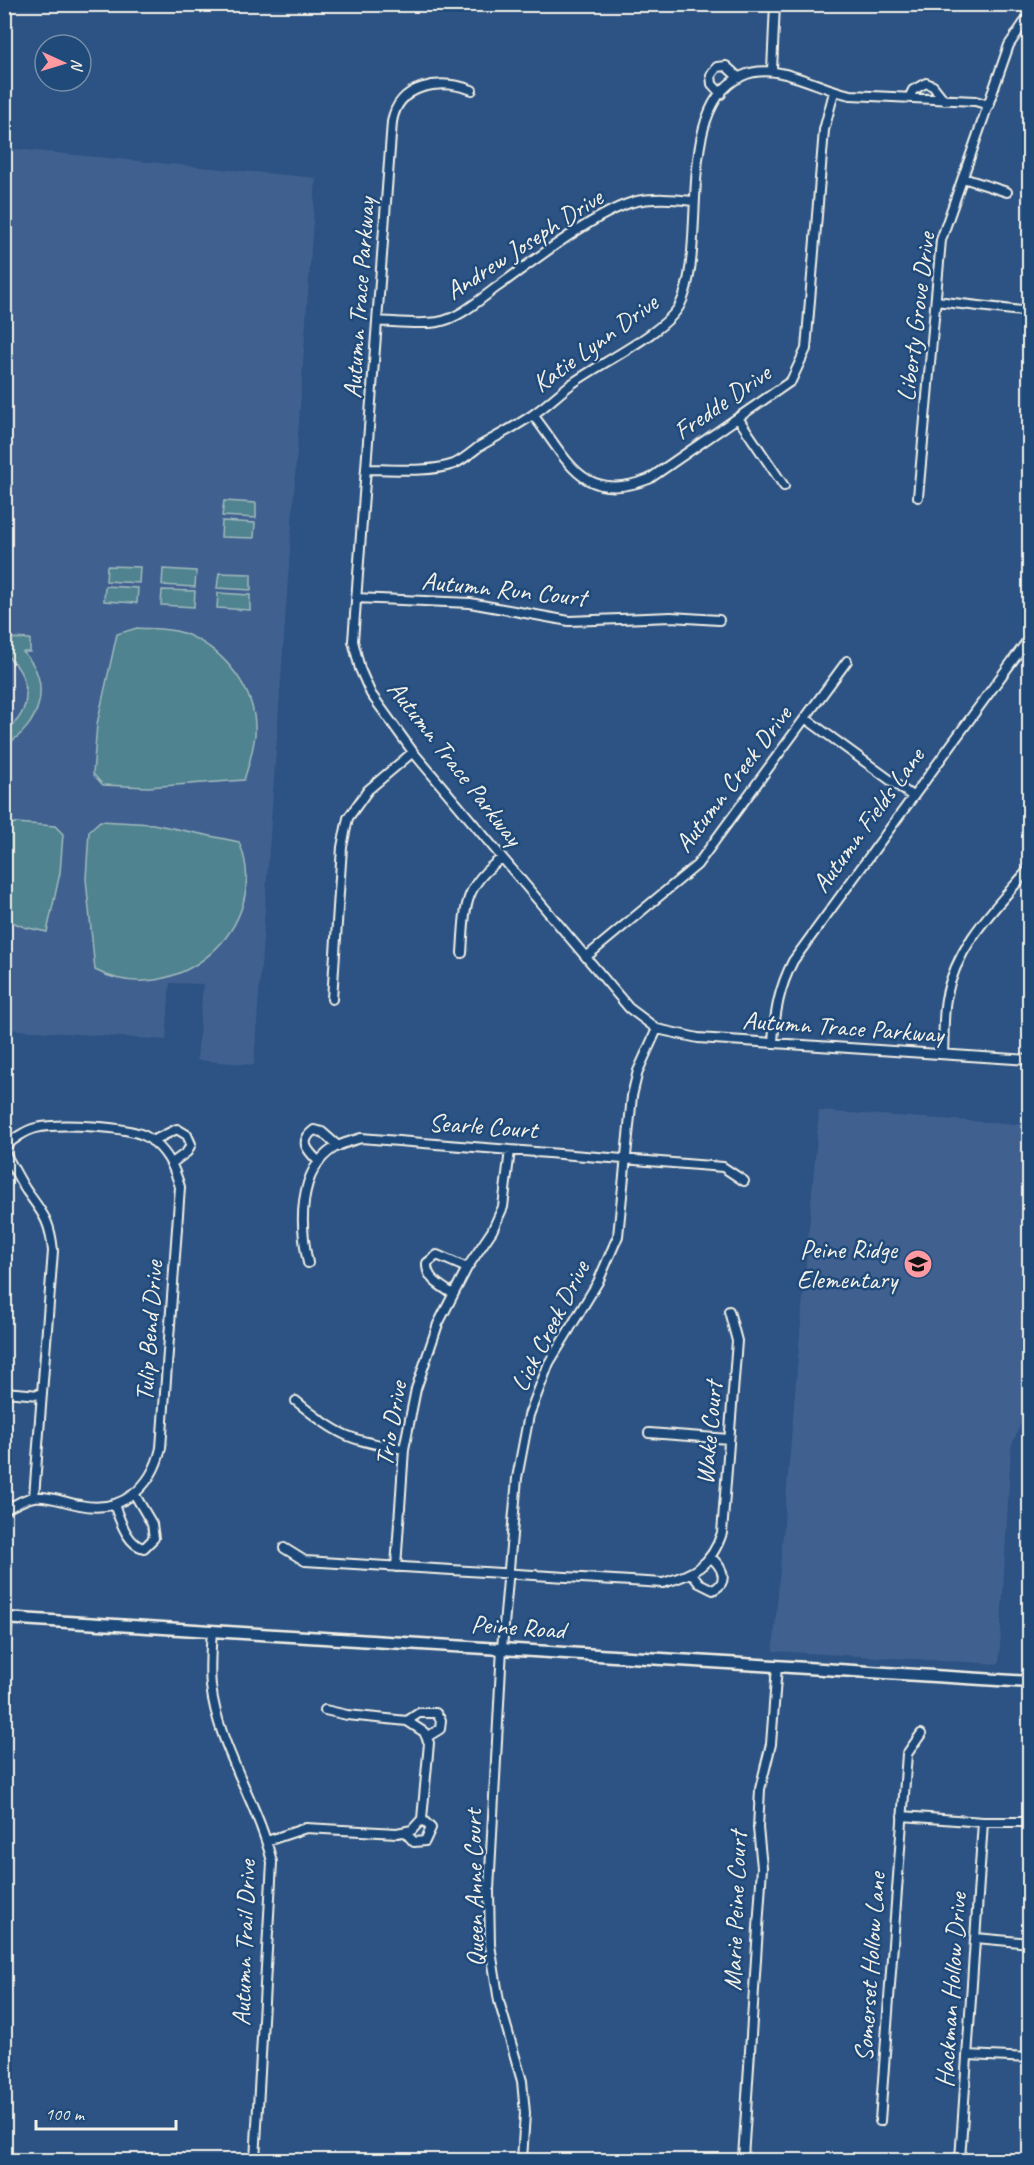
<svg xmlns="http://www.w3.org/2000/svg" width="1034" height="2165" font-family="Caveat,sans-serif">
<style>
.built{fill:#3f6190}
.park{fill:#4f8390;stroke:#a2babc;stroke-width:1.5}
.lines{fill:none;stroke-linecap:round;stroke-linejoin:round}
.street-casing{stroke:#f4f1e8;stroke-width:12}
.secondary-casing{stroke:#f4f1e8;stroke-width:15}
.street{stroke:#1f4a7a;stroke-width:8}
.secondary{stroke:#1f4a7a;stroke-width:10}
.labels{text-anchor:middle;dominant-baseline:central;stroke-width:5;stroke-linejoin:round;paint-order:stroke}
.street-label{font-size:26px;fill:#f4f1e8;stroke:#1f4a7a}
.poi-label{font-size:26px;fill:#f4f1e8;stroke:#1f4a7a;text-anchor:end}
</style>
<rect width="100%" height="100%" fill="#2c5383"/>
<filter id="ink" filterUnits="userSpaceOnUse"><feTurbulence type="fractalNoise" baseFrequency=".0167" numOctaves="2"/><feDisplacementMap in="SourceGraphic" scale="12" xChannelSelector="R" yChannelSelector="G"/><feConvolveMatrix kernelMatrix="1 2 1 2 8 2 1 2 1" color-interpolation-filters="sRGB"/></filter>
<g filter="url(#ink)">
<path class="built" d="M4 148 316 178 254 1065 197 1060 203 984 170 983 166 1040 5 1029Z
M819 1111 1029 1125V1404L1011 1447 999 1664 773 1651Z"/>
<path class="park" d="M224 501 256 503V518L222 516Z
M222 521 255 523 254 538 221 537Z
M107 566 140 567 139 583 106 581Z
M163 569 196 571 195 587 162 585Z
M219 573 251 574V590L217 588Z
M105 586 138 588 137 603 104 601Z
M162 590 195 591 194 607 161 605Z
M218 593 250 595V610L217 608Z
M137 628C152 629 169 628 183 633 223 648 258 690 255 735 253 750 249 765 244 780L148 787 103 785 93 774 97 724 117 634Z
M5 638 30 639V652H23C54 682 40 727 5 745V730C35 714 31 672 5 655Z
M100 821 153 824 239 842C275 927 175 1012 95 970L86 879 89 831Z
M16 823 55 826 63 834 60 873 47 932 24 927 5 919V824Z"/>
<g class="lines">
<g class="street-casing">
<path id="street" d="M772 70 775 4
M472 90C440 78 398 84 392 122L353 641 360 669 371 694 413 752 629 1008 657 1029 698 1038 1030 1060
M721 94 712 84 711 75 717 67 726 66 739 78
M909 98 913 90 926 83 933 86 944 100
M963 178 1007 192
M936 301 1030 312
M378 321C398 322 418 325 438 322 460 318 479 300 497 287 532 262 593 214 633 202 653 197 674 199 693 201
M533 415C568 459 581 505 649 479L791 381 806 349 824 130 834 92
M738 418 784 486
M368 469C395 469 427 473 454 464 463 460 472 452 480 446 497 436 515 427 531 416 545 407 557 395 570 385 598 364 665 333 680 305 709 248 673 107 742 76 777 60 817 89 851 95L975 101 989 105
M918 497 941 240 1009 45 1030 14
M356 598 470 603 569 621 671 617 719 620
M805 718 912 796
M462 953C465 908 463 886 502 858
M586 957 697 865 847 661
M332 999 342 847 348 818 368 790 413 752
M773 1042C775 1012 779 988 793 961L1030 637
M943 1054C944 1036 943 1016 946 999 956 945 995 908 1030 868
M152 1141 177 1129 187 1135 191 1144 187 1152 172 1163
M4 1147C14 1139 24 1131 36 1128 57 1123 129 1126 147 1137 166 1149 174 1166 180 1187L161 1448C152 1487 122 1514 80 1505 67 1503 48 1495 34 1497 25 1498 13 1506 4 1510
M4 1152C12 1164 18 1178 26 1190 43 1214 50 1220 53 1251L34 1497
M319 1162C308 1151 298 1142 314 1130L322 1132 338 1146
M308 1263C300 1227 297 1171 334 1148 342 1143 352 1141 361 1138L723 1167 744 1181
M453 1294C441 1286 426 1279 427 1263L437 1255 467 1268
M4 1392 40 1395
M296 1401C338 1436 351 1441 404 1449
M649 1433 729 1439
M114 1505C120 1519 127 1545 144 1548L154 1538 152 1524 135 1495
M284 1548 305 1561 663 1583C694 1574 711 1566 722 1533L737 1341 729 1311
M396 1567 404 1449 416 1389 438 1324 467 1268 492 1231 503 1207 510 1150
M692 1574 699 1583 713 1590C730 1582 722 1566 710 1557
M212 1630C211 1648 209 1668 211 1686 218 1747 258 1802 272 1862L255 2160
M4 1669 8 1618
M407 1721 419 1713H436L441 1720 440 1729 427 1737
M902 1816 983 1822H1030
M405 1832 414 1842 425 1841 431 1828 422 1819
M267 1841 306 1828 397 1833 412 1830 422 1819 429 1743 424 1732 407 1721 347 1715 325 1710
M976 1938 1030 1943
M968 2055 1030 2058
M880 2121 907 1754 921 1734
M743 2158 762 1867 758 1828 760 1789 771 1744 777 1666
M522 2160 525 2113 522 2081 499 2001 490 1945 489 1890 502 1648 517 1478 529 1415 549 1363 598 1282 618 1236 632 1096 638 1071 657 1029
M960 2160 983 1822"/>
</g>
<g class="secondary-casing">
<path id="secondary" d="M4 1618 1030 1682"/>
</g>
<use href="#street" class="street"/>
<use href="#secondary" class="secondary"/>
</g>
</g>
<defs>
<g id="school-disc" transform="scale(1.5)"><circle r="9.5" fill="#ff9aa2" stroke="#1f4a7a"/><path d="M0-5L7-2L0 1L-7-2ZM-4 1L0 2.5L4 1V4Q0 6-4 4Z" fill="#111"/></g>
</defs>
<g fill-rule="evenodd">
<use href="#school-disc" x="918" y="1264"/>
</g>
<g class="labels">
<g class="street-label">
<text transform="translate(524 244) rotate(-33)">Andrew Joseph Drive</text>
<text transform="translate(359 298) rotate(-86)">Autumn Trace Parkway</text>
<text transform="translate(916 317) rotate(-83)">Liberty Grove Drive</text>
<text transform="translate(595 343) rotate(-36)">Katie Lynn Drive</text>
<text transform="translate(722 402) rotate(-35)">Fredde Drive</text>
<text transform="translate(504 589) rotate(6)">Autumn Run Court</text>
<text transform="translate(455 763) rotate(52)">Autumn Trace Parkway</text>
<text transform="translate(733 779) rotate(-53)">Autumn Creek Drive</text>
<text transform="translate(868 820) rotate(-54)">Autumn Fields Lane</text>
<text transform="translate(843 1027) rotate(4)">Autumn Trace Parkway</text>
<text transform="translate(483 1126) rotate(4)">Searle Court</text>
<text transform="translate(550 1326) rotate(-63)">Lick Creek Drive</text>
<text transform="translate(149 1331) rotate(-86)">Tulip Bend Drive</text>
<text transform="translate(391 1424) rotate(-80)">Trio Drive</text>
<text transform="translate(709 1433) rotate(-85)">Wake Court</text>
<text transform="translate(518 1627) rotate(4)">Peine Road</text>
<text transform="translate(474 1888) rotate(-91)">Queen Anne Court</text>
<text transform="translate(735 1911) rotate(-88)">Marie Peine Court</text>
<text transform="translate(244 1943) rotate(-88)">Autumn Trail Drive</text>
<text transform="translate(870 1967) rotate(-86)">Somerset Hollow Lane</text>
<text transform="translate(951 1990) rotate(-86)">Hackman Hollow Drive</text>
</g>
<g class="poi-label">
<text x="897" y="1249">Peine Ridge<tspan x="897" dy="30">Elementary</tspan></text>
</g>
</g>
<rect width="1034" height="2165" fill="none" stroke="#1f4a7a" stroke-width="24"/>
<rect x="12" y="12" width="1010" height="2141" fill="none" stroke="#f4f1e8" stroke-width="2" filter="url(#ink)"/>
<g transform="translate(63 63) rotate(94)"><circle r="28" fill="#1f4a7a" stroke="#748da6" stroke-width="1.5"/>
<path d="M0-4.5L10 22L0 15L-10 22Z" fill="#ff9aa2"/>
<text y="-9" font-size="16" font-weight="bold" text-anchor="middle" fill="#f4f1e8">N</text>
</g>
<path d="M36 2120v9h140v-9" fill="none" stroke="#f4f1e8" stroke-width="3"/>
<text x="45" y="2120" font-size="18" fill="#f4f1e8" stroke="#1f4a7a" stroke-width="4.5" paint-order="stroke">100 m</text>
</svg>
